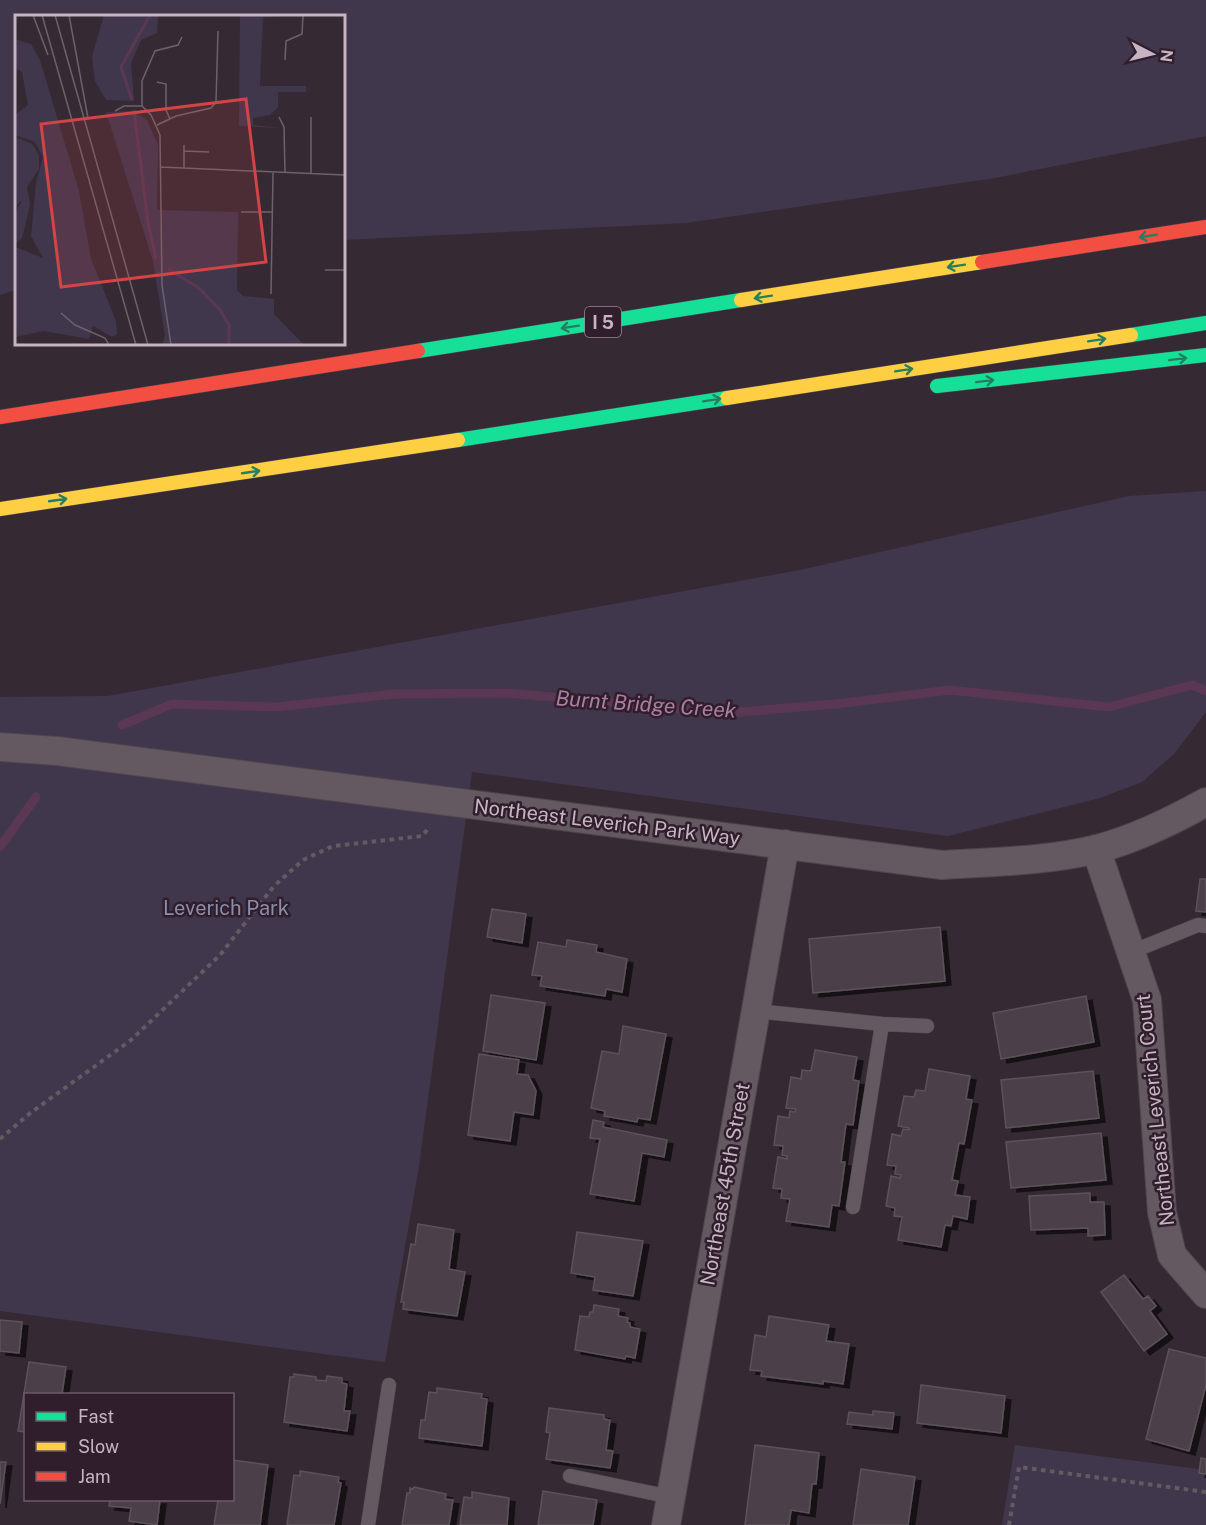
<svg xmlns="http://www.w3.org/2000/svg" width="1206" height="1525" font-family="'Public Sans',sans-serif">
<style>
.green{fill:#41374d}
.lines{fill:none;stroke-linecap:round;stroke-linejoin:round}
.stream{stroke:#5a3752;stroke-width:9}
.building{fill:#4b4149;stroke:#5d515a;stroke-width:1.5;filter:url(#shadow)}
.lane-casing{stroke:#4e464c;stroke-width:15}
.street-casing{stroke:#4e464c;stroke-width:30}
.fast-casing{stroke:#51464f;stroke-width:15}
.slow-casing{stroke:#51464f;stroke-width:15}
.jam-casing{stroke:#51464f;stroke-width:15}
.path{stroke:#635a62;stroke-width:4;stroke-dasharray:4.5 4.5;stroke-linecap:butt}
.lane{stroke:#645961;stroke-width:14}
.street{stroke:#645961;stroke-width:28}
.fast{stroke:#16e098;stroke-width:14}
.slow{stroke:#ffcf43;stroke-width:14}
.jam{stroke:#f24e42;stroke-width:14}
.oneway{stroke:#237f62}
.labels{text-anchor:middle;dominant-baseline:central;stroke-width:5;stroke-linejoin:round;paint-order:stroke}
.shield{fill:#301e2c;stroke:#998795;stroke-width:1.5}
.shield-label{font-size:18px;font-weight:bold;fill:#c6b4c2}
.street-label{font-size:20px;fill:#c6b4c2;stroke:#301e2c}
.park-label{font-size:20px;fill:#8a8eaa;stroke:#301e2c}
.water-label{font-size:21px;font-style:italic;fill:#ac7ea2;stroke:#301e2c}
.inset-river{fill:none;stroke:#5a3752;stroke-width:3}
.inset-road{fill:none;stroke:#6f616c;stroke-width:1.5}
.view{fill:#d34447;fill-opacity:0.15;stroke:#d34447;stroke-width:3}
.inset-edge{fill:none;stroke:#c6b4c2;stroke-width:3}
</style>
<defs>
<filter id="shadow"><feDropShadow dx="6" dy="4" stdDeviation="0" flood-color="#0009"/></filter>
</defs>
<rect width="100%" height="100%" fill="#352a33"/>
<path class="green" d="M0 0H1206V136L995 178 686 223 344 240V16H16V290L0 295Z
M1206 491V712L1174 754 1142 782 1100 798 948 836 472 772 419 1166 385 1362 0 1311V697L108 696 800 570 1129 496Z
M1015 1445 1206 1470V1525H1002Z"/>
<g class="lines">
<path class="stream" d="M122 725 172 704 277 707 394 694 507 693 727 713 836 704 950 690 1109 707 1192 685 1206 691
M0 847 36 797"/>
</g>
<path class="building" d="M1200 879H1206V912L1196 911Z
M492 909 526 914 522 943 487 937Z
M940 927 945 981 813 993 809 939Z
M567 940 597 945 596 952 627 959 622 992 606 989 605 996 540 986 542 976 532 975 538 942 566 947Z
M491 995 545 1003 536 1060 483 1051Z
M1086 996 1094 1042 1001 1059 993 1013Z
M623 1026 666 1034 650 1120 638 1118 637 1122 604 1116 605 1111 591 1108 602 1051 619 1054Z
M815 1050 857 1057 853 1080 859 1081 853 1125 846 1124 841 1162H845L839 1206 832 1205 829 1227 786 1221 790 1199 781 1198 782 1189 773 1188 778 1157 787 1159V1156L782 1155 783 1146 774 1145 778 1116 789 1118 790 1111 795 1112 796 1109 786 1108 791 1077 801 1079 802 1070 811 1071Z
M479 1054 519 1060 517 1074 528 1075 536 1091 533 1115 514 1112 510 1141 468 1135Z
M929 1069 970 1076 966 1099 972 1100 964 1144 959 1143 952 1180 958 1181 955 1195 970 1197 967 1219 953 1216 951 1226 945 1225 941 1247 898 1240 902 1217 894 1216 895 1208 886 1206 891 1176 900 1178 901 1175 895 1174 896 1166 887 1165 892 1134 901 1136 903 1129 909 1130V1128L898 1126 904 1096 914 1097 916 1090 925 1091Z
M1093 1071 1099 1118 1006 1128 1001 1080Z
M593 1120 604 1122 603 1127 667 1140 664 1157 642 1153 634 1201 590 1194 600 1139 590 1138Z
M1101 1133 1106 1180 1011 1188 1006 1142Z
M1090 1193V1202H1104L1105 1235 1088 1236V1228L1031 1230 1029 1196Z
M418 1224 454 1230 449 1269 465 1272 457 1316 403 1309 404 1302H401L411 1244 415 1245Z
M577 1232 643 1241 633 1296 593 1290 595 1277 571 1273Z
M1124 1275 1143 1299 1148 1296 1156 1306 1150 1311 1167 1334 1144 1351 1101 1292Z
M594 1305 619 1309 618 1316 628 1318 627 1322 630 1323V1327L640 1329 635 1358 626 1356 625 1359 575 1350 580 1316 589 1317 590 1312H593Z
M769 1316 829 1325 826 1341 849 1344 843 1384 823 1381V1384L761 1376 762 1371 750 1370 755 1335 766 1337Z
M0 1320 22 1322 19 1353 0 1351Z
M1169 1349 1206 1358V1385L1189 1451 1146 1439Z
M29 1362 66 1367 62 1394H26V1432L18 1431Z
M294 1374 316 1377V1380L326 1381 327 1376 342 1378V1383L347 1384 344 1411H350L347 1431 284 1422 290 1377H294Z
M921 1385 1005 1396 1001 1433 917 1423Z
M437 1388 482 1394 481 1398 487 1399 482 1446 419 1438 421 1420H425L429 1392 437 1393Z
M549 1408 604 1415V1419L610 1420 606 1450 613 1451 610 1468 546 1459 550 1433 546 1432Z
M873 1411 894 1413 892 1429 847 1424 849 1412 873 1415Z
M755 1445 819 1453 816 1484H812L809 1513 791 1510 789 1525H745Z
M1201 1458 1206 1459V1474L1199 1473Z
M232 1460 268 1465 260 1525H214L218 1500H232Z
M0 1462H6L0 1504Z
M861 1469 915 1477 908 1525H853Z
M300 1471 339 1477 338 1482 341 1483 334 1525H287L294 1475 300 1476Z
M414 1487 446 1494 445 1499 453 1500 449 1525H402L407 1493H410V1488L413 1489Z
M543 1491 597 1500 593 1525H538Z
M472 1492 509 1498 507 1525H460L464 1497 472 1498Z
M110 1500H160L157 1525 129 1521 131 1508 109 1506Z"/>
<g class="lines">
<g class="lane-casing">
<path id="lane" d="M1131 952 1198 925 1206 926
M756 1011 882 1024 927 1026
M853 1207 882 1024
M570 1476 671 1497
M368 1525 389 1385"/>
</g>
<g class="street-casing">
<path id="street" d="M0 747 57 751 942 865C991 862 1049 861 1097 849 1135 839 1172 821 1206 802
M1096 849 1147 1000 1162 1212 1172 1255 1206 1294
M666 1525 785 844"/>
</g>
<g class="fast-casing">
<path id="fast" d="M1131 335 1206 323
M418 351 741 300
M937 386 1206 355
M458 440 727 398"/>
</g>
<g class="slow-casing">
<path id="slow" d="M741 300 982 262
M727 398 1131 335
M0 509 458 440"/>
</g>
<g class="jam-casing">
<path id="jam" d="M982 262 1206 227
M0 417 418 351"/>
</g>
<path class="path" d="M0 1139 29 1114 131 1040 220 955 274 886 303 860 333 846 422 836 428 829
M1009 1525 1019 1467 1206 1492"/>
<use href="#lane" class="lane"/>
<use href="#street" class="street"/>
<use href="#fast" class="fast"/>
<use href="#slow" class="slow"/>
<use href="#jam" class="jam"/>
</g>
<defs><path id="oneway-shaft" d="M-6 0H5M1.5-3L5.5 0L1.5 3" fill="none" stroke-width="1.6" stroke-linecap="round" stroke-linejoin="round" transform="scale(1.5)"/></defs>
<g class="oneway">
<use href="#oneway-shaft" transform="translate(1148 236) rotate(171)"/>
<use href="#oneway-shaft" transform="translate(956 266) rotate(171)"/>
<use href="#oneway-shaft" transform="translate(763 297) rotate(171)"/>
<use href="#oneway-shaft" transform="translate(570 327) rotate(171)"/>
<use href="#oneway-shaft" transform="translate(1097 340) rotate(-9)"/>
<use href="#oneway-shaft" transform="translate(1178 359) rotate(-7)"/>
<use href="#oneway-shaft" transform="translate(904 370) rotate(-9)"/>
<use href="#oneway-shaft" transform="translate(985 381) rotate(-7)"/>
<use href="#oneway-shaft" transform="translate(712 400) rotate(-9)"/>
<use href="#oneway-shaft" transform="translate(251 472) rotate(-8)"/>
<use href="#oneway-shaft" transform="translate(58 500) rotate(-8)"/>
</g>
<g class="labels">
<rect class="shield" x="585" y="307" width="36" height="30" rx="4.5"/>
<g class="shield-label">
<text x="603" y="322">I 5</text>
</g>
<g class="street-label">
<text transform="translate(607 822) rotate(7)">Northeast Leverich Park Way</text>
<text transform="translate(1155 1110) rotate(-96)">Northeast Leverich Court</text>
<text transform="translate(725 1184) rotate(-80)">Northeast 45th Street</text>
</g>
<g class="park-label">
<text x="226" y="908">Leverich Park</text>
</g>
<g class="water-label">
<text transform="translate(646 704) rotate(4)">Burnt Bridge Creek</text>
</g>
</g>
<g transform="translate(15 15)">
<rect width="330" height="330" fill="#352a33"/>
<path d="M89 0H143L142 18 126 25 116 48 119 86 91 85 80 66 77 42ZM225 0H276L248 2 245 71H291V77H263V92L255 100 238 103V110L266 113 224 111ZM0 24 16 29 25 45 64 176 76 244 101 306 102 319 97 322 78 311 74 324 29 316 0 322V232L28 243 16 221 21 168 28 142 20 127 0 120V100L13 90 7 57 0 53ZM117 96 132 105 143 130 142 195 223 197 222 275 228 281 259 284V299L289 330H147L150 321 138 246 91 97ZM0 122 17 129 24 140V154L12 172 15 190 11 207 7 223 0 229V197L9 183 0 192Z" fill="#41374d"/>
<path class="inset-river" d="M117 85 106 52 135 0M119 95 133 207 141 244M153 254 184 273 205 295 214 310V330"/>
<path class="inset-road" d="M18 0 33 40M27 0 121 330M40 0 133 330M54 0 73 103M270 45 271 26 287 19 288 0M142 67 151 69V95L155 104M127 91V66L140 36 163 30 167 22M100 96 109 91H127L136 100 145 120 147 270 156 330M264 102 269 112 270 158M142 110 161 101 196 93 201 87 203 16M169 130V153M169 136 194 137M146 152 330 160M296 159V102M226 197H258M310 255H330M256 279 258 158M46 298 60 310 90 323 94 330"/>
<path class="view" d="M231 84 251 247 46 272 26 109Z"/>
<rect width="330" height="330" class="inset-edge"/>
</g>
<rect x="24" y="1393" width="210" height="108" fill="#301e2c" stroke="#6c5a68" stroke-width="1.5"/>
<rect x="36" y="1412" width="30" height="9" fill="#16e098" stroke="#6c5a68" stroke-width="1.5"/>
<text x="78" y="1423" font-size="18" fill="#c6b4c2">Fast</text>
<rect x="36" y="1442" width="30" height="9" fill="#ffcf43" stroke="#6c5a68" stroke-width="1.5"/>
<text x="78" y="1453" font-size="18" fill="#c6b4c2">Slow</text>
<rect x="36" y="1472" width="30" height="9" fill="#f24e42" stroke="#6c5a68" stroke-width="1.5"/>
<text x="78" y="1483" font-size="18" fill="#c6b4c2">Jam</text>
<g transform="translate(1152 54) rotate(97)" stroke="#301e2c" stroke-width="4.5" paint-order="stroke">
<path d="M0-4.5L10 22L0 15L-10 22Z" fill="#c6b4c2"/>
<text y="-9" font-size="16" font-weight="bold" text-anchor="middle" fill="#c6b4c2">N</text>
</g>
</svg>
